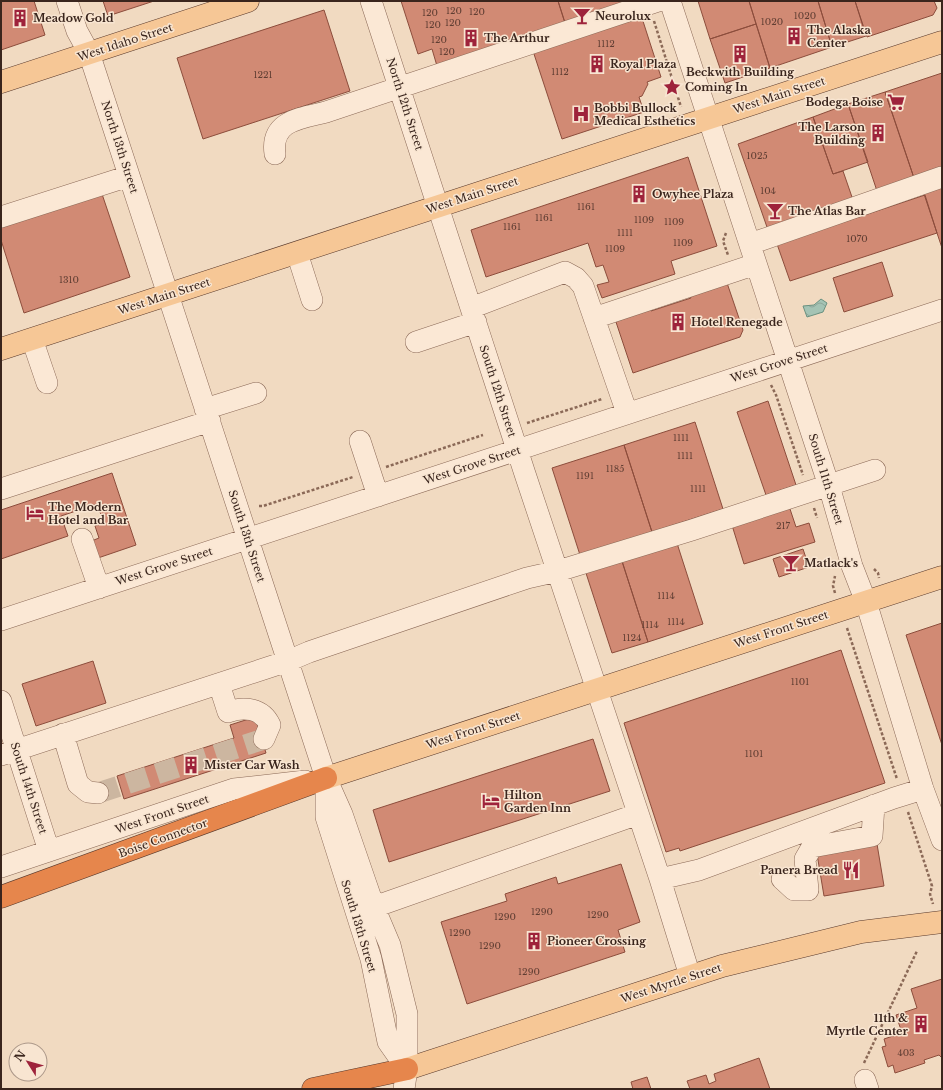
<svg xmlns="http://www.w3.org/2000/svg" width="943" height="1090" font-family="'Libre Baskerville',serif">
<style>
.water{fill:url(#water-waves);stroke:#6a9180}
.building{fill:#d18a74;stroke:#8c4d3c}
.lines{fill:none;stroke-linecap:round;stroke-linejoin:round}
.minor-tunnel{stroke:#ccb6a0;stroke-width:21;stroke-dasharray:21 10;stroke-linecap:butt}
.minor-casing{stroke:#8b6957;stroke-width:22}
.major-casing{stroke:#59392c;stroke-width:23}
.highway-casing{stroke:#59392c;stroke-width:23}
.path{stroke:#8b6957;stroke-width:2.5;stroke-dasharray:3 2;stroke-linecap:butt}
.minor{stroke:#fbe8d5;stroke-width:21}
.major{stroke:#f6c796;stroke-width:22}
.highway{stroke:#e6864c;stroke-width:22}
.labels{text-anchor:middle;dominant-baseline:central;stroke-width:3;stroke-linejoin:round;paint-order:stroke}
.number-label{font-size:9px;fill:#603e33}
.poi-label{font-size:11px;font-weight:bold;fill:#3a251d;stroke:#f8e5d1;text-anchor:start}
.street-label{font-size:11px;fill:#3a251d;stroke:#f8e5d1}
</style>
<defs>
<pattern id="water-waves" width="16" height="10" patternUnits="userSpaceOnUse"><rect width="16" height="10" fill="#a4c3b4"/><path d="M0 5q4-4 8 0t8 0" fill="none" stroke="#8ea79a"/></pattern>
</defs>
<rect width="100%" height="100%" fill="#f1dac1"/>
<path class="water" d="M821 299 827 303 823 312 807 317 803 306 814 305Z"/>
<path class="building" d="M1 1H34L45 35 1 50Z
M103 1H154L108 16Z
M401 1H558L566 26 437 66 432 49 418 54Z
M558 1H634L566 26Z
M698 1H749L756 24 710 39Z
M749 1H818L832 47 770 68Z
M818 1H855L866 36 832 47Z
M855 1H934L937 8 933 15 867 37Z
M324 10 350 91 203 139 177 58Z
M641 15 661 77 647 82 648 84 642 96 639 97 644 112 562 139 533 51Z
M756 24 770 68 725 83 710 39Z
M942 73V169L914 178 885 92Z
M885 92 914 178 877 191 848 104Z
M848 104 868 162 833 174 813 117Z
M813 117 833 174 843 171 853 200 768 230 738 144Z
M688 157 717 246 671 261 675 274 602 298 597 285 609 282 603 265 596 267 588 243 486 277 471 230Z
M942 181V248L922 188Z
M101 191 130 277 24 313 1 240V225Z
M925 195 937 233 790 281 777 244Z
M882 262 893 296 844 312 833 278Z
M725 277 743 330 740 337 633 373 613 313 648 301 651 311 691 298 688 290Z
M768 401 796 485 766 495 737 412Z
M695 422 723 509 652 532 624 445Z
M624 445 652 532 580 555 552 468Z
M112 473 136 545 95 559 89 542 99 538 95 526 104 523 97 504 61 516 68 536 1 559V510Z
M788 503 796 527 809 523 815 542 744 564 731 522Z
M675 537 703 624 648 642 620 555Z
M803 549 809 567 779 577 773 559Z
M620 555 648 642 612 653 584 567Z
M942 623V745L906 635Z
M841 650 885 783 680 851 679 848 666 852 624 723Z
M93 661 106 703 36 726 22 684Z
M255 717 266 753 124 799 117 776 234 738 230 725Z
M593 739 610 791 389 862 373 810Z
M877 844 884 886 824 896 817 854Z
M621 864 640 922 618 930 625 952 467 1004 441 922 507 901 505 894 556 877 558 884Z
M942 979V1058L939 1055 924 1060 925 1063 895 1073 893 1065 888 1067 882 1047 886 1046 884 1039 902 1033 896 1015 917 1008 911 989Z
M759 1058 770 1089H690L687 1081 706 1075 709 1084 716 1081 714 1074Z
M647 1077 651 1089H633L631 1082Z"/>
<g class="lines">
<path class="minor-tunnel" d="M98 793 264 739"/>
<g class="minor-casing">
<path id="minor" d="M67 1 77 31 89 53 326 778 342 814 374 907 390 945 407 1014V1069L404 1089
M371 1 525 474 660 879 690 976
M670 1 829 486 852 566 866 602 923 789 942 840
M275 154C270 120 302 118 326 112L658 1
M1 217 129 176
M750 244 942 177
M297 253 312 300
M471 308 565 272 576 278 583 286 627 413
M594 318 756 264
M32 339 47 383
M416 342 476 322
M205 409 256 393
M360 441 378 496
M1 489 210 421
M82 539 99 588
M1 620 942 310
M219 684 228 712C244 706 262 708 270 725L264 739
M1 701 49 851
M63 734 78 784 88 792 98 793
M1 755 288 661 309 652 527 578 558 571 692 530 875 470
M326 785V817L371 959 388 1042 407 1069
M1 867 234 789 305 781
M660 879 699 870 894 798 923 789
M782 879 794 890H808L805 859 812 847 872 836 874 805
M374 907 638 814
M865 1080 868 1089"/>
</g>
<g class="major-casing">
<path id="major" d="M1 82 248 1
M1 349 942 42
M326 778 942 577
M407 1069 722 966 861 932 942 922"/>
</g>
<g class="highway-casing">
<path id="highway" d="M1 897 326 778
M313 1089 407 1069"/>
</g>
<path class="path" d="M654 21 681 107
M726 233 723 241 728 255
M771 385 776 395 803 475
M527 423 602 399
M386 467 483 435
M259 506H263L353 477
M814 508 817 518
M874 569 878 573 879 578
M835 593 833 586 835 576
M847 628 897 779
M908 812 932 886 930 894 933 904
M864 1063 917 951"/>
<use href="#minor" class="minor"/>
<use href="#major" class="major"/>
<use href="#highway" class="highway"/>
</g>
<defs>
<g id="bar-bare" transform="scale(1.38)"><path d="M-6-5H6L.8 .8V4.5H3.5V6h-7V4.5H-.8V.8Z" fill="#9e233b" stroke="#f8e5d1" stroke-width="2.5" paint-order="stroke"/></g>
<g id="building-bare" transform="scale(1.38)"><path d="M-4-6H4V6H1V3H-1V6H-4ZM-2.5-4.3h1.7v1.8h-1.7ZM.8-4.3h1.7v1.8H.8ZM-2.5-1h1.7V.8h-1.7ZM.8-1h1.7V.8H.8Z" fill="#9e233b" stroke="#f8e5d1" stroke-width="2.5" paint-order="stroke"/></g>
<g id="sight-bare" transform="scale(1.38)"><path d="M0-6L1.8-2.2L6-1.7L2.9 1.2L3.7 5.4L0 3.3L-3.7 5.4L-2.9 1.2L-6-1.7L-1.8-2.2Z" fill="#9e233b" stroke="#f8e5d1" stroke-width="2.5" paint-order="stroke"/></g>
<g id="supermarket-bare" transform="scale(1.38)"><path d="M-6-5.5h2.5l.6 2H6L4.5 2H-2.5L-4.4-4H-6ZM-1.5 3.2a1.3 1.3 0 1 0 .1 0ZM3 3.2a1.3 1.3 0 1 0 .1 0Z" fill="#9e233b" stroke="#f8e5d1" stroke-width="2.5" paint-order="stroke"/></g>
<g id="hospital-bare" transform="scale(1.38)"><path d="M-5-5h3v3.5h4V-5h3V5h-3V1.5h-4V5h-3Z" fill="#9e233b" stroke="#f8e5d1" stroke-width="2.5" paint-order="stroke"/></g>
<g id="hotel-bare" transform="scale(1.38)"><path d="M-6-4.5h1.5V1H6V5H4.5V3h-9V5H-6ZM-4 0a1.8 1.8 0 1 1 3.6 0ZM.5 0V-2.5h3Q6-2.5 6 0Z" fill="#9e233b" stroke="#f8e5d1" stroke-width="2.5" paint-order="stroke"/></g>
<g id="restaurant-bare" transform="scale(1.38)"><path d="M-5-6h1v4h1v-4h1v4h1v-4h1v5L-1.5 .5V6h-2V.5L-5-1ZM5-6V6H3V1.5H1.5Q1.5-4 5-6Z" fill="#9e233b" stroke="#f8e5d1" stroke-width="2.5" paint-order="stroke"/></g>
</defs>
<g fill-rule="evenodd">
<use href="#bar-bare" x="582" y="16"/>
<use href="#building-bare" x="20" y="18"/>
<use href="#building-bare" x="794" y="36"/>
<use href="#building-bare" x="471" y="38"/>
<use href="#building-bare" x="740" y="54"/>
<use href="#building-bare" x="597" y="64"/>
<use href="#sight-bare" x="672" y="87"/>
<use href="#supermarket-bare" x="896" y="102"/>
<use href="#hospital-bare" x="581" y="114"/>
<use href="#building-bare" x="878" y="133"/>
<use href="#building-bare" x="639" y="194"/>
<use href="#bar-bare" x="775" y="211"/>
<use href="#building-bare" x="678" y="322"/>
<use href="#hotel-bare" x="35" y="513"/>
<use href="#bar-bare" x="791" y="563"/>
<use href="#building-bare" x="191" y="765"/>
<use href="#hotel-bare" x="491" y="801"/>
<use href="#restaurant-bare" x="851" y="870"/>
<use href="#building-bare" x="534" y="941"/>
<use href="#building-bare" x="921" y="1024"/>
</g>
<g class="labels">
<g class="number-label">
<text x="454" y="10">120</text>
<text x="477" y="11">120</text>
<text x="430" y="12">120</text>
<text x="805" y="15">1020</text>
<text x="772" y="21">1020</text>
<text x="453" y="22">120</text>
<text x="433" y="24">120</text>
<text x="439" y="39">120</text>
<text x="606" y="43">1112</text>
<text x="447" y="51">120</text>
<text x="560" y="71">1112</text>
<text x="263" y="74">1221</text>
<text x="757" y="155">1025</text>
<text x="768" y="190">104</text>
<text x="586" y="206">1161</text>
<text x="544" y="217">1161</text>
<text x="644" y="219">1109</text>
<text x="674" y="221">1109</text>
<text x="512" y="226">1161</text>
<text x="625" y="232">1111</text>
<text x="857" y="238">1070</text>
<text x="683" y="242">1109</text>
<text x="615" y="248">1109</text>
<text x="69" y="279">1310</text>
<text x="681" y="437">1111</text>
<text x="685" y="455">1111</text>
<text x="615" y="468">1185</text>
<text x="585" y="475">1191</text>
<text x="698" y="488">1111</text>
<text x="783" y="525">217</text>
<text x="666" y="595">1114</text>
<text x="676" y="621">1114</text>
<text x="650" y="624">1114</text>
<text x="632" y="637">1124</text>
<text x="800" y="681">1101</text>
<text x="754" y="753">1101</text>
<text x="542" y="911">1290</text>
<text x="598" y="914">1290</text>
<text x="505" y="916">1290</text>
<text x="460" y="932">1290</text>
<text x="490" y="945">1290</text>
<text x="529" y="971">1290</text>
<text x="906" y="1052">403</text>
</g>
<g class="poi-label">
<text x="595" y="16">Neurolux</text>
<text x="33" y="18">Meadow Gold</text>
<text x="807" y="30">The Alaska<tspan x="807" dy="13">Center</tspan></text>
<text x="484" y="38">The Arthur</text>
<text x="610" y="64">Royal Plaza</text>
<text x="740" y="72" text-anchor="middle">Beckwith Building</text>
<text x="685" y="87">Coming In</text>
<text x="883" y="102" text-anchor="end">Bodega Boise</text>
<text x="594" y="108">Bobbi Bullock<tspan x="594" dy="13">Medical Esthetics</tspan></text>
<text x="865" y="127" text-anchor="end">The Larson<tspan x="865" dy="13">Building</tspan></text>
<text x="652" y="194">Owyhee Plaza</text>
<text x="788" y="211">The Atlas Bar</text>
<text x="691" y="322">Hotel Renegade</text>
<text x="48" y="507">The Modern<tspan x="48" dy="13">Hotel and Bar</tspan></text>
<text x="804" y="563">Matlack's</text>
<text x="204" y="765">Mister Car Wash</text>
<text x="504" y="795">Hilton<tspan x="504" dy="13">Garden Inn</tspan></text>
<text x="838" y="870" text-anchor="end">Panera Bread</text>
<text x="547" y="941">Pioneer Crossing</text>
<text x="908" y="1018" text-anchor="end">11th &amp;<tspan x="908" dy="13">Myrtle Center</tspan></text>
</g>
<g class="street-label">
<text transform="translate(125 42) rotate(-18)">West Idaho Street</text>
<text transform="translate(779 95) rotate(-18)">West Main Street</text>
<text transform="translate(405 104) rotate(72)">North 12th Street</text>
<text transform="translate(120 147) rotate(72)">North 13th Street</text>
<text transform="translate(472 195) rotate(-18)">West Main Street</text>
<text transform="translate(164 296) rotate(-18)">West Main Street</text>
<text transform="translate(779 363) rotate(-18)">West Grove Street</text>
<text transform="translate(498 391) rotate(72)">South 12th Street</text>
<text transform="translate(472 465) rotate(-18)">West Grove Street</text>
<text transform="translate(826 479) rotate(73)">South 11th Street</text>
<text transform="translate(247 536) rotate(72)">South 13th Street</text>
<text transform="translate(164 566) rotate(-18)">West Grove Street</text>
<text transform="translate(781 629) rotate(-18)">West Front Street</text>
<text transform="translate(473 730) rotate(-18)">West Front Street</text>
<text transform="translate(29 788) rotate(72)">South 14th Street</text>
<text transform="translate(162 814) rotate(-19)">West Front Street</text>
<text transform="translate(163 838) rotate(-20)">Boise Connector</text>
<text transform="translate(359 926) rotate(73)">South 13th Street</text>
<text transform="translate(671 983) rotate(-18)">West Myrtle Street</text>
</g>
</g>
<rect width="943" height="1090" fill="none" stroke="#3a251d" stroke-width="4"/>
<g transform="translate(28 1062) rotate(307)"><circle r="19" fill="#f8e5d1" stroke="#ac9889"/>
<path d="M0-3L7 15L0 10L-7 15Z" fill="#9e233b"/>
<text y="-6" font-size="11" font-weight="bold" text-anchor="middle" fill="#3a251d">N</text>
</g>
</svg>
